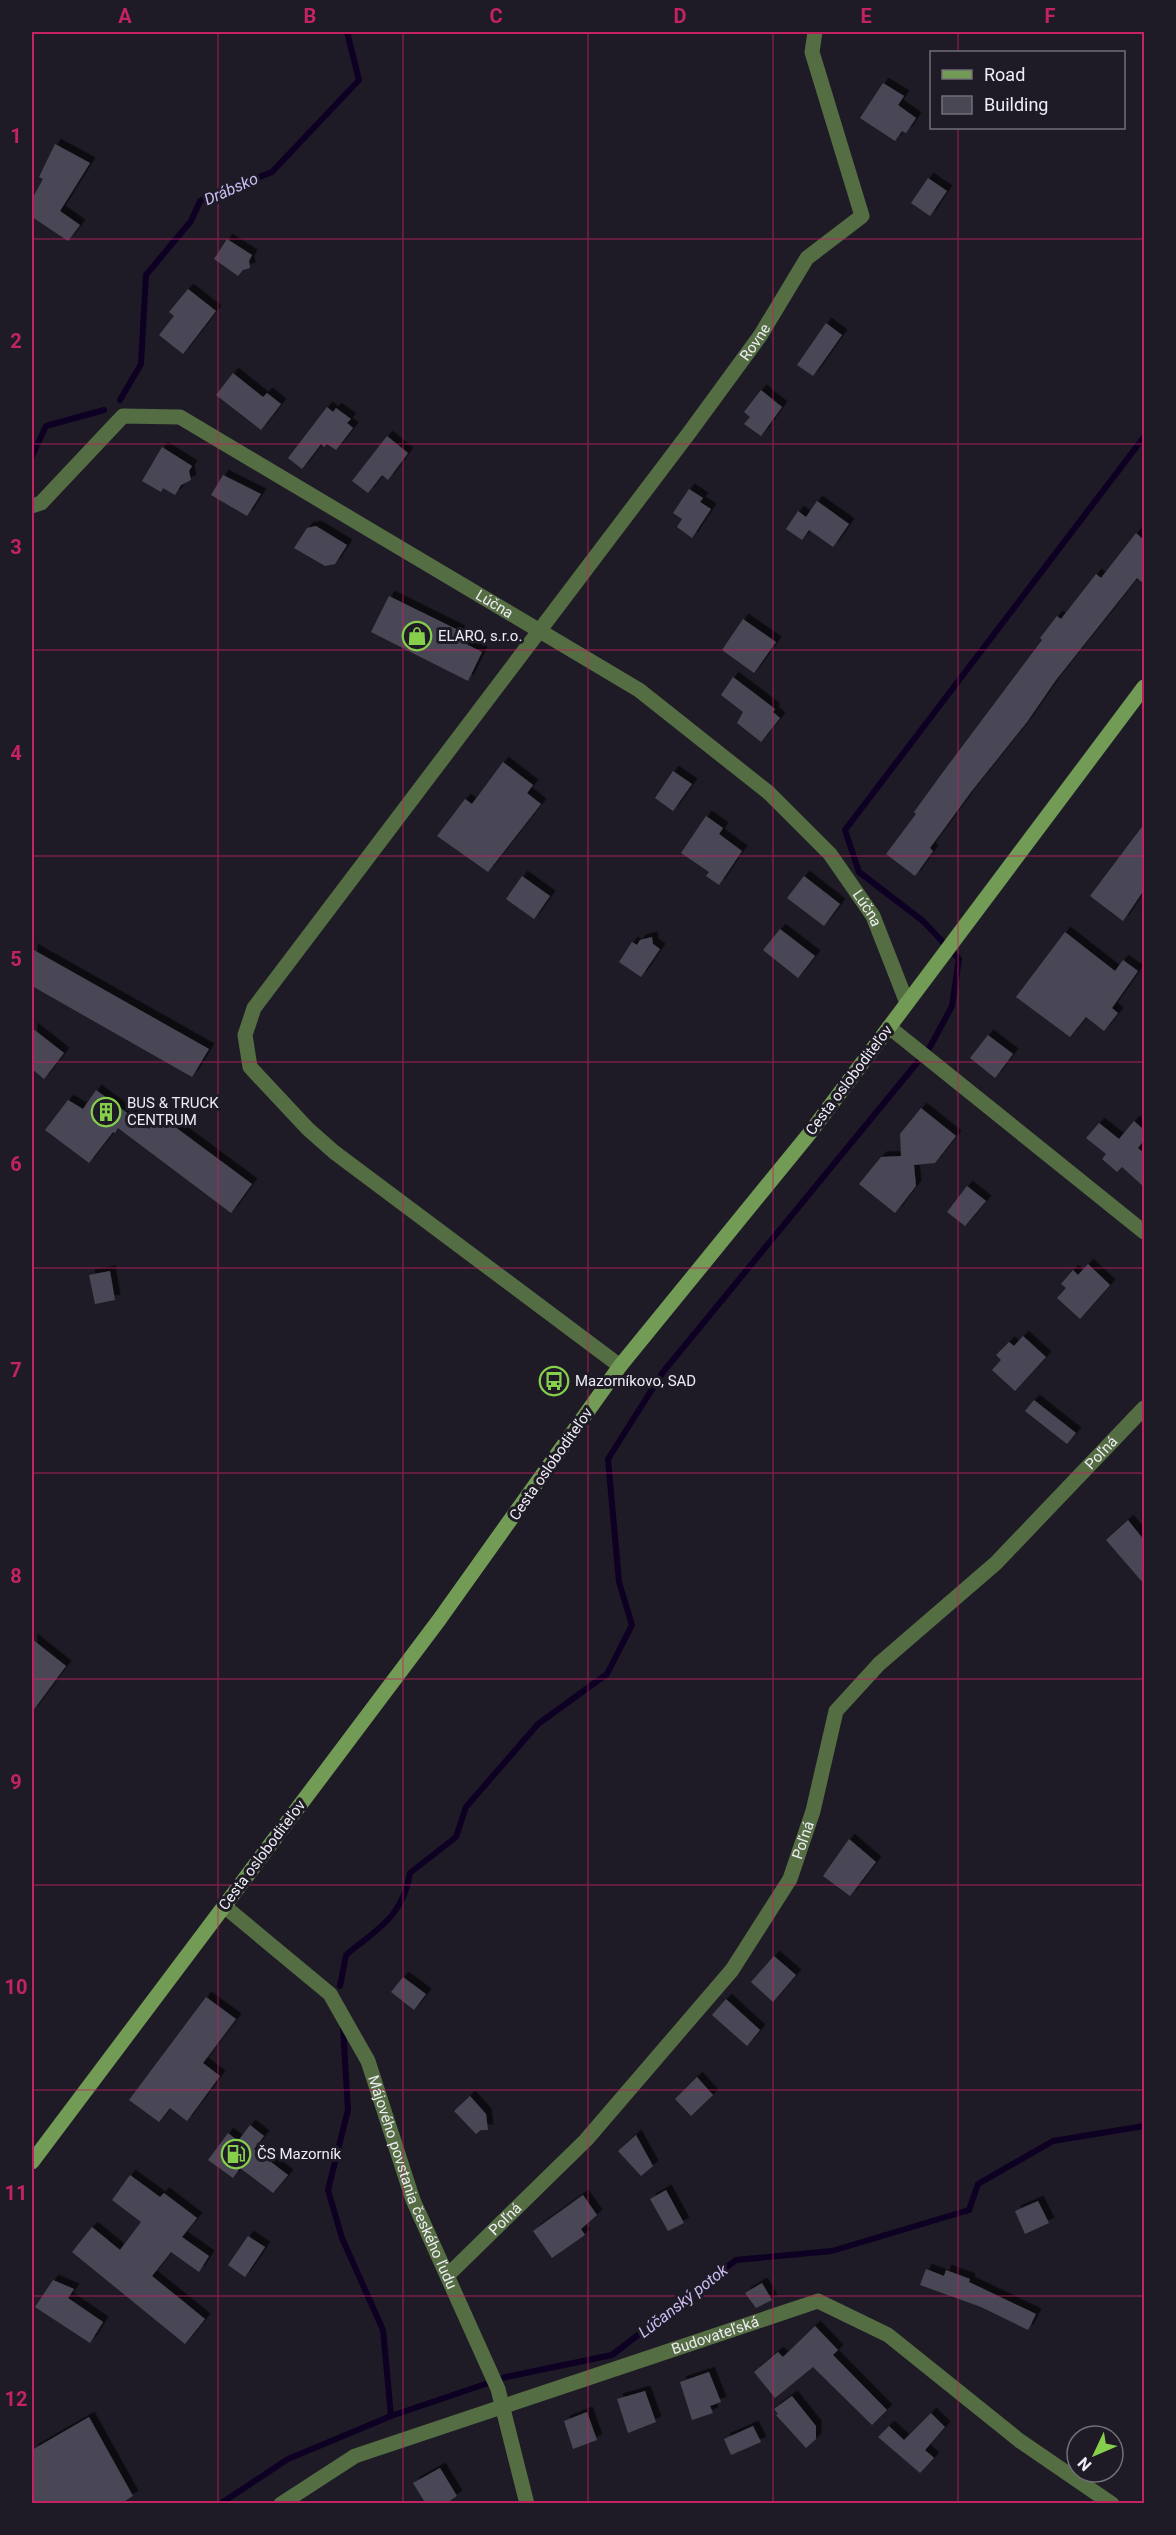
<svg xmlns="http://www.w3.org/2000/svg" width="1176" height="2535" font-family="Roboto,sans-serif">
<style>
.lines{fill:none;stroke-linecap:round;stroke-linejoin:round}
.stream{stroke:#0d0023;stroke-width:6}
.building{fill:#4a4754;filter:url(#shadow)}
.street{stroke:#546d43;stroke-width:15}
.secondary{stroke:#729b55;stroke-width:15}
.grid{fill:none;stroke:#c42363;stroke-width:1.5;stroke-opacity:0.55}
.labels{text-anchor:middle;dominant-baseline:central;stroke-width:6;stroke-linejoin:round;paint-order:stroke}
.street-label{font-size:15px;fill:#eeecf4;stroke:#1e1b26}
.poi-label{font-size:15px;fill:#eeecf4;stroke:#1e1b26;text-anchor:start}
.water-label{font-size:16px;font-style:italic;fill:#ccbcf3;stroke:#1e1b26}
.neatline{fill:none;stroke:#c42363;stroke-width:2}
.grid-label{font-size:20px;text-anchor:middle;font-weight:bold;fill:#c42363}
</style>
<defs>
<filter id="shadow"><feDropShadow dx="5.5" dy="-5.5" stdDeviation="0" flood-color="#0009"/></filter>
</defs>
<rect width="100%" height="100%" fill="#1e1b26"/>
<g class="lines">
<path class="stream" d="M120 400 141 364 146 275 191 221 200 201 272 172 359 80 347 32
M32 456 46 426 104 410
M340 1986 346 1955C377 1929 403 1917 410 1873L456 1837 466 1807 538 1724 607 1674 632 1625 619 1582 608 1459 663 1372 930 1047 952 1006 959 959 923 921 859 872 845 830 1144 437
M343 2027 348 2110 328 2190 342 2238 383 2330 391 2416
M220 2504 288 2459 391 2416 506 2377 612 2355 736 2260 832 2251 969 2210 978 2184 1053 2141 1144 2126"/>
</g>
<path class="building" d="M883 83 904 96 898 105 916 118 906 133 902 131 895 141 860 118Z
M55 144 90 163 60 211 80 225 68 241 32 217V199L43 179 39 177Z
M928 178 947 191 930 216 911 203Z
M227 239 252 255 249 261 250 268 243 270 238 276 214 259Z
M188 289 216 311 183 354 159 335 174 316 169 312Z
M826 323 842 335 813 376 797 365Z
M233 373 263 397 267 393 281 404 261 430 216 395Z
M761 390 782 407 761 436 744 424 750 417 744 412Z
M327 407 333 412 336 408 351 419 347 423 353 428 336 450 327 444 324 447 321 444 302 469 288 458Z
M387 436 408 453 388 480 382 475 368 493 352 481Z
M162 447 192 466 189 471 191 480 181 485 175 495 163 488 161 492 142 481Z
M223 475 261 494 247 516 211 495Z
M689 489 703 498 700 502 711 509 692 538 677 527 682 519 673 513Z
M817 501 849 524 833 547 809 530 802 540 786 529 798 511 806 517Z
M316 526 347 545 335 564 325 566 294 548 307 528Z
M1136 533 1144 540V584L1137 578 1056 680 1027 722 971 792 930 848 933 851 915 876 886 854 916 814 914 812 943 772 1042 640 1040 638 1057 616 1061 619 1096 574 1101 578Z
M389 596 460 631 456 639 482 652 468 681 371 632Z
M743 619 776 642 754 673 722 650Z
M733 677 775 709 773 712 780 718 761 742 737 723 743 712 721 695Z
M503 762 533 785 527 793 541 804 488 872 437 836 465 799 472 804Z
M673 771 692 784 673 811 655 798Z
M706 816 723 828 719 834 742 851 719 885 706 876 709 872 681 853Z
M1144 824V890L1123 921 1090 896Z
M522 876 550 896 534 919 506 899Z
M804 876 840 904 824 926 787 898Z
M780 929 815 956 798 978 763 950Z
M1065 932 1115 971 1123 960 1138 971 1112 1008 1118 1013 1104 1031 1086 1017 1070 1037 1016 997Z
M652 937 653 944 660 949 641 977 619 962 632 942 637 945 640 940Z
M32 949 209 1049 192 1077 32 986Z
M32 1028 64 1053 44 1079 32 1069Z
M988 1035 1013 1054 995 1078 970 1058Z
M96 1090 149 1129 159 1115 252 1184 231 1213 118 1128 115 1133 113 1132 89 1163 45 1130 68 1100 83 1109Z
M921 1108 956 1136 935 1163 914 1165 916 1186 895 1213 859 1184 881 1157 901 1156 900 1134Z
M1134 1121 1144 1130V1140L1138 1148 1144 1153V1187L1122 1167 1117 1172 1102 1159 1106 1154 1086 1138 1099 1123 1119 1139Z
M967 1186 986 1201 965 1226 947 1212Z
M1088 1264 1110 1285 1080 1319 1057 1298 1066 1288 1061 1284 1073 1270 1078 1275Z
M110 1271 115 1300 95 1304 89 1275Z
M1023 1336 1046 1357 1015 1391 992 1370 1001 1360 996 1355 1009 1342 1014 1346Z
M1034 1400 1076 1433 1067 1444 1025 1411Z
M1128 1520 1144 1540V1584L1106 1540Z
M32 1639 66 1666 32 1712Z
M849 1839 876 1862 850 1896 823 1876Z
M774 1956 796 1975 773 2002 751 1982Z
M403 1977 426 1994 414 2010 391 1992Z
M206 1997 236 2019 203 2063 220 2076 187 2121 170 2108 159 2122 129 2100Z
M726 1999 760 2030 747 2046 712 2015Z
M697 2077 713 2095 691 2116 675 2099Z
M470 2096 486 2114 488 2130H481L476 2134 454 2111Z
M250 2125 264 2136 254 2149 288 2175 273 2193 240 2168 233 2178 208 2160 228 2133 238 2141Z
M636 2135 653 2166 641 2176 618 2151Z
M130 2175 160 2197 164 2193 197 2218 182 2237 209 2256 199 2272 171 2252 152 2276 205 2319 185 2344 72 2252 92 2227 120 2250 141 2222 112 2200Z
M666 2190 684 2223 668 2231 650 2199Z
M583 2195 597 2215 581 2229 585 2235 552 2258 533 2231Z
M1038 2201 1049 2223 1025 2234 1015 2211Z
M248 2236 265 2247 245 2277 228 2265Z
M926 2269 944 2276 946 2270 970 2279 969 2282 1036 2314 1028 2330 981 2307 920 2285Z
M53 2280 74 2289 68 2298 103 2322 90 2343 35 2307Z
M762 2283 772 2300 756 2308 745 2293Z
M815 2326 838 2350 833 2355 887 2410 872 2425 813 2367 775 2398 754 2372 778 2352 783 2357Z
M709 2372 721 2402 710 2406 713 2413 692 2420 680 2382Z
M645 2391 656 2422 628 2433 617 2399Z
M792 2396 816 2426V2439L806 2448 776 2415 778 2414 774 2409Z
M587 2412 597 2440 573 2449 564 2421Z
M931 2413 945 2427 925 2450 934 2458 920 2473 878 2437 889 2426 904 2440Z
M89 2417 133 2496 120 2504H32V2450Z
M753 2426 761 2442 731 2455 724 2439Z
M440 2468 457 2496 445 2504H426L413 2483Z"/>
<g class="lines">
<g class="street">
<path id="s1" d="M32 506 41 503 123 416 180 417 639 690 769 793 830 854 873 916 907 1003"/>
<path d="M889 1027 1144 1232"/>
<path id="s2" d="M620 1366 334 1152 308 1129 250 1067 245 1035 254 1008 689 433 760 336 807 258 862 216 812 52 815 32"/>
<path id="s3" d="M224 1906 330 1994 368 2061 413 2200 498 2389 527 2504"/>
<path id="s4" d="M448 2275 586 2140 732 1970 790 1879 813 1811 836 1711 879 1664 996 1563 1144 1408"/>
<path id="s5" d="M281 2504 355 2456 818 2301 888 2335 1020 2441 1112 2504"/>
</g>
<path class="secondary" d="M32 2162 439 1620 620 1366 809 1134 1144 687"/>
</g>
<path class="grid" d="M218 32V2504M403 32V2504M588 32V2504M773 32V2504M958 32V52M958 128V2504M32 239H1144M32 444H1144M32 650H1144M32 856H1144M32 1062H1144M32 1268H1144M32 1473H1144M32 1679H1144M32 1885H1144M32 2090H1144M32 2296H1144"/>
<defs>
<g id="shop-ring" transform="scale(1.5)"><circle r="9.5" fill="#1e1b26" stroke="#86cf4c" stroke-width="1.5"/><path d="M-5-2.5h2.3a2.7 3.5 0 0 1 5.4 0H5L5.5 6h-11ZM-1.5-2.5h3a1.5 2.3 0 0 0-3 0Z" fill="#86cf4c"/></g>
<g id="building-ring" transform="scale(1.5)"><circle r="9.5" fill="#1e1b26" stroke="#86cf4c" stroke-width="1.5"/><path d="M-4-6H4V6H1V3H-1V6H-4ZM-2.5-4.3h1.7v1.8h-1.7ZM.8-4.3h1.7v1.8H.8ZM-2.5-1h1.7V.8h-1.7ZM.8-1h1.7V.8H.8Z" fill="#86cf4c"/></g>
<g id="bus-ring" transform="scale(1.5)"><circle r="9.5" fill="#1e1b26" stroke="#86cf4c" stroke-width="1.5"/><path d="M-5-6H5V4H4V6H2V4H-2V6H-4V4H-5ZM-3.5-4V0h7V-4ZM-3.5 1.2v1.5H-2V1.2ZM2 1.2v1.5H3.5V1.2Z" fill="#86cf4c"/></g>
<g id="fuel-ring" transform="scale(1.5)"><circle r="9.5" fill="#1e1b26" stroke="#86cf4c" stroke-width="1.5"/><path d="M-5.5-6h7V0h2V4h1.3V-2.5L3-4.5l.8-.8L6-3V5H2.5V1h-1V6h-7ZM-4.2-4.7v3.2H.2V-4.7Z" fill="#86cf4c"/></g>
</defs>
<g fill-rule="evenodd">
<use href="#shop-ring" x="417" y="636"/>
<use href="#building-ring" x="106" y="1112"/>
<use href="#bus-ring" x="554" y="1381"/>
<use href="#fuel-ring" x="236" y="2154"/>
</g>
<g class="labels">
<g class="street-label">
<text stroke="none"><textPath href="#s2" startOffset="1371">Rovne</textPath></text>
<text stroke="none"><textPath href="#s1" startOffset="552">Lúčna</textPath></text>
<text stroke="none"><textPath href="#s1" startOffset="1038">Lúčna</textPath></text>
<text transform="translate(849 1080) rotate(-53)">Cesta osloboditeľov</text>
<text stroke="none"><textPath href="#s4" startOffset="1070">Poľná</textPath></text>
<text transform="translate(551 1464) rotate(-55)">Cesta osloboditeľov</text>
<text stroke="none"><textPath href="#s4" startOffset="566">Poľná</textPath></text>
<text transform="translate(262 1855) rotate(-53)">Cesta osloboditeľov</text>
<text stroke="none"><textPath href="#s3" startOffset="344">Májového povstania českého ľudu</textPath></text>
<text stroke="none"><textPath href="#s4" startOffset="80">Poľná</textPath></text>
<text stroke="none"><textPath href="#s5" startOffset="468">Budovateľská</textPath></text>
</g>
<g class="poi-label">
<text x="438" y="636">ELARO, s.r.o.</text>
<text x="127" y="1103">BUS &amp; TRUCK<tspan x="127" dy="17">CENTRUM</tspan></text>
<text x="575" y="1381">Mazorníkovo, SAD</text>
<text x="257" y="2154">ČS Mazorník</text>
</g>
<g class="water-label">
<text transform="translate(231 189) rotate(-24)">Drábsko</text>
<text transform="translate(683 2301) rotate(-38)">Lúčanský potok</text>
</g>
</g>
<rect width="1176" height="2535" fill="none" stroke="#1e1b26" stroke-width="66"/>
<rect x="930" y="51" width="195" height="78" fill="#1e1b26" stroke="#716f78" stroke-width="1.5"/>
<rect x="942" y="70" width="30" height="9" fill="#729b55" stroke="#716f78" stroke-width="1.5"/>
<text x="984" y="81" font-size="18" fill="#eeecf4">Road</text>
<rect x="942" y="96" width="30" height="18" fill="#4a4754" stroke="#716f78" stroke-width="1.5"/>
<text x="984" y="111" font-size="18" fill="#eeecf4">Building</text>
<g transform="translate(1095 2454) rotate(226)"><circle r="28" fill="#1e1b26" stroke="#716f78" stroke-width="1.5"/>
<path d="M0-4.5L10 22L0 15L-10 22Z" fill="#86cf4c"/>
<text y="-9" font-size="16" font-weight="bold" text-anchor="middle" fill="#eeecf4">N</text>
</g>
<rect x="33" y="33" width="1110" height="2469" class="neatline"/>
<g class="grid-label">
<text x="125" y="23">A</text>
<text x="310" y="23">B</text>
<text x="496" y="23">C</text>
<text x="680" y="23">D</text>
<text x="866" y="23">E</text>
<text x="1050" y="23">F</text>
<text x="16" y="143">1</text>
<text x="16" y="348">2</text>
<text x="16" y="554">3</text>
<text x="16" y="760">4</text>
<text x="16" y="966">5</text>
<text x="16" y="1171">6</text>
<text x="16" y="1377">7</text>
<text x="16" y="1583">8</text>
<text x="16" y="1789">9</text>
<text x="16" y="1994">10</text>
<text x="16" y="2200">11</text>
<text x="16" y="2406">12</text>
</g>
</svg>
